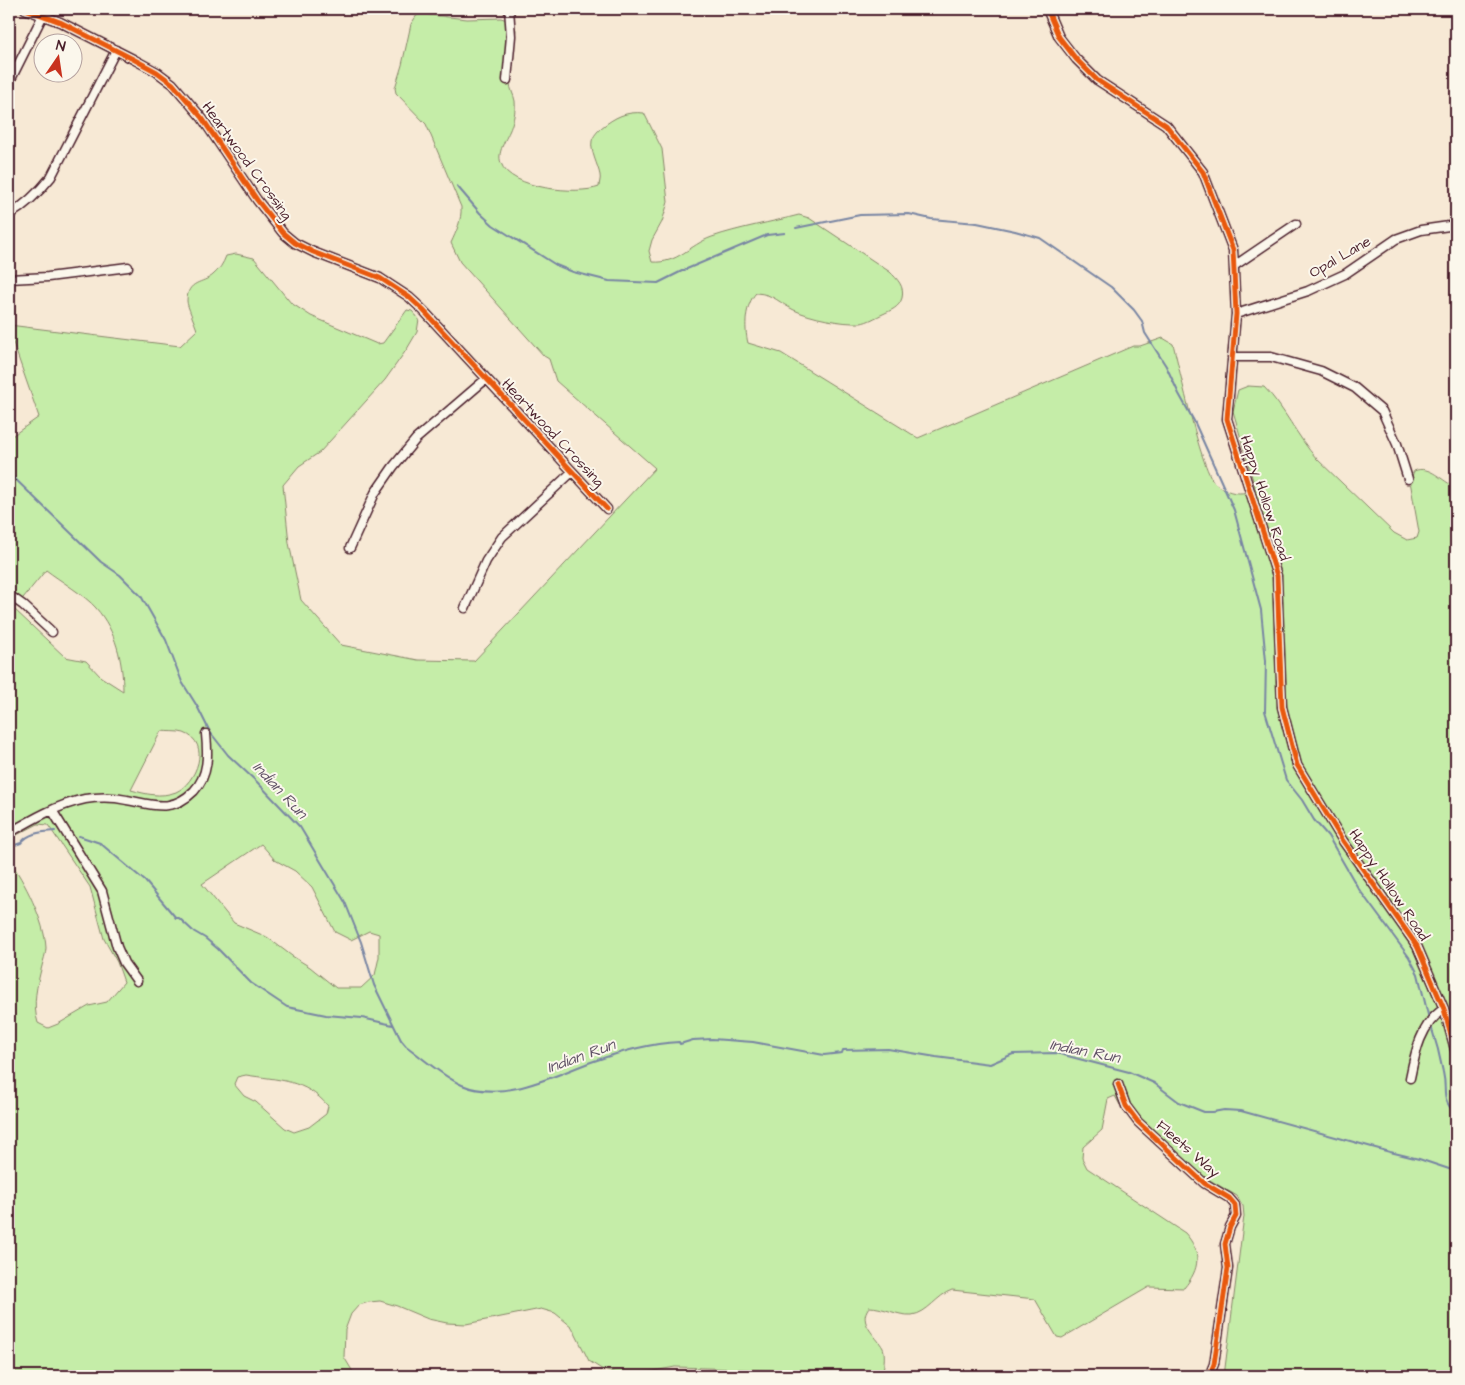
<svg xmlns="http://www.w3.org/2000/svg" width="1465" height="1385" font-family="'Architects Daughter',sans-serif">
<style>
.green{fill:#c5eda8;stroke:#88866a;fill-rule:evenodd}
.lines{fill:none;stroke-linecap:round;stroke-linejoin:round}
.stream{stroke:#7885a3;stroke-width:2}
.minor-casing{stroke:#4a1f2b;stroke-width:11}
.minor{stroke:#fbf7ec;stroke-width:8}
.cycleway-casing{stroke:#fbf7ec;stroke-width:8}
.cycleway{stroke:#e8590c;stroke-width:5}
.labels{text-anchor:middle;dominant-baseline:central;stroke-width:4;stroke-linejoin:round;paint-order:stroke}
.street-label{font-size:15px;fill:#4a1f2b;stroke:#fbf7ec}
.water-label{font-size:16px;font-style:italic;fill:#615267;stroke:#fbf7ec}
</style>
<rect width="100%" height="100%" fill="#f7e9d5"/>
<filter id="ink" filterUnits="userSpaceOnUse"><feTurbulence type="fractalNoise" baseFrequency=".02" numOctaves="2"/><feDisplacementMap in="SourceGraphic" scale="10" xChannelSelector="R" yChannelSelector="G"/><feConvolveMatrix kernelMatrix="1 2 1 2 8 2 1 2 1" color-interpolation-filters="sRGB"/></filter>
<g filter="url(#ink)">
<path class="green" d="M422 14 467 19 501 18 513 22 516 30C514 47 509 66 510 83 510 89 514 95 515 101 516 108 514 118 512 124 509 136 496 151 501 163 510 189 578 195 599 187 599 183 601 179 600 175 598 165 590 151 592 141 593 136 598 131 601 128 615 117 626 111 644 113L662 149 668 202 662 222 652 240 649 251 652 262C678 264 689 245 712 237 738 228 772 222 799 215L809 218 890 272C897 279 905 286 902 298 899 308 891 310 883 314 876 317 868 322 861 323 842 324 811 318 794 310 779 303 774 294 756 293 745 305 744 327 748 343L781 353 918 438 1133 346H1140L1163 338 1173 344C1179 366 1202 475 1216 484 1231 495 1239 494 1256 491L1233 411 1238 390 1248 386 1264 387C1285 408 1297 437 1317 459L1394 533 1407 540 1417 538 1419 532 1410 481 1414 471C1430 464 1442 482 1456 487V1376H1224L1244 1216 1243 1206 1237 1196 1201 1175 1120 1105 1115 1096 1108 1099 1102 1130 1083 1147 1082 1158 1087 1168 1185 1233C1202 1252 1200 1269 1184 1288L1149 1287 1062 1338 1057 1337 1035 1299 952 1290C937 1295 928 1313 912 1315 897 1316 884 1307 869 1307 857 1323 876 1335 883 1348 886 1355 883 1368 883 1376H796L770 1370 675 1367 627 1376 603 1370 589 1361 572 1327 555 1313 541 1309 466 1324 447 1323 428 1319 397 1306 380 1301 369 1302 359 1305 351 1314 345 1330 344 1357 353 1372 362 1376H9V860C24 880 45 922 46 948 46 954 43 961 42 966 37 985 32 1004 38 1023L48 1028 58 1024 89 1006 107 1002 124 982 117 962 104 939 90 887 48 825 38 824 9 839V438L39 417 9 331V325L180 346 197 330C195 323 187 306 187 301 187 280 203 284 213 275 219 270 223 264 226 256L236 254 254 258 291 303 311 316 377 344 383 343 407 310 412 311 419 319 417 332 407 349 385 380 320 452 299 466 283 485 289 543 301 600 341 645 418 660 474 661 655 468 556 381 549 359 544 356 460 262 451 243C456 232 462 220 461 207L426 124 396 93 395 88 402 65 411 24 417 15ZM46 570C59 580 86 596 96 608 116 631 123 661 123 691L101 677 86 661 65 657 14 609ZM161 731C168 732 178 731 184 733 212 743 196 783 176 792 160 798 146 794 131 790ZM261 844 275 860 295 871 312 887 335 932 351 940 369 931 379 934V957L375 975 361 988H336L310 967 292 956 267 937 234 923 202 884ZM246 1075C278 1080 305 1079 328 1106L326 1114 309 1127 294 1132 285 1128 256 1102 244 1096 234 1084 237 1077Z"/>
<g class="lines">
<path class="stream" d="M457 186 480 213 493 225 556 265 573 272 609 281 658 283 682 271 767 235 785 233
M796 228 860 215 909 214 931 219 977 223 1015 231 1040 238 1111 287 1134 310 1142 321 1145 333 1166 366 1179 394 1194 421 1234 510 1261 610 1266 661 1265 711 1286 780 1302 800 1314 820 1328 836 1358 888 1409 957 1418 974 1429 1019
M9 473 101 562 120 575 141 596 166 640 182 682 197 706 210 732 228 755 257 782 300 827 345 902 361 942 374 985 401 1040 406 1046C424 1059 442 1076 462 1085 505 1103 554 1075 594 1061 621 1052 650 1043 679 1042L680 1044 693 1040 712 1039 753 1042 824 1055 842 1053 843 1050 888 1049 936 1057 990 1064 1013 1054 1056 1053 1129 1072 1154 1083 1179 1102 1204 1112H1213L1224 1110 1241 1111 1390 1152 1419 1159 1452 1170H1456
M79 836 100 843 145 881 176 918H179L193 931 205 938 218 949 251 983 287 1007 326 1015 362 1018 393 1025
M9 847 21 843C29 832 43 832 55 831
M1431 1026C1436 1041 1440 1056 1443 1072 1448 1093 1439 1095 1456 1115"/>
<g class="minor-casing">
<path id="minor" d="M25 9 60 22 133 59 157 72 173 84 202 118 257 200 283 233 295 243 313 252 380 278 409 297 423 310 607 509
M1047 9 1059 37 1076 59 1097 80 1166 125 1203 172 1233 250 1236 314 1227 419 1277 576 1282 707 1297 765 1343 841 1417 946 1444 1009 1456 1053
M507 80 511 36 509 9
M9 83 43 15
M9 215C26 205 39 192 51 177L116 50
M1234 266 1296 224
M9 279 48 277 128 267
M1236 314 1308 291 1345 274 1396 239 1421 230 1456 225
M1232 357H1271L1321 371 1355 388 1382 411 1397 444 1408 479
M350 548 375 493 393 467 416 439 486 379
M9 595 23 605 52 632
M465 608 486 561 502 537 572 472
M52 810 102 891 117 947 124 963 137 981
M9 833C33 819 57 805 85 799 98 797 114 797 127 800 154 805 172 813 194 791 209 775 208 754 206 734
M1410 1078C1415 1053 1421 1023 1444 1009
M1118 1084 1126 1106 1138 1122 1204 1183 1229 1198 1235 1205 1236 1216 1230 1227 1225 1244 1228 1268 1214 1364 1209 1376"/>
</g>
<use href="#minor" class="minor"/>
<g class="cycleway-casing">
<path id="cycleway" d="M25 9 60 22 133 59 157 72 173 84 202 118 257 200 283 233 295 243 313 252 380 278 409 297 423 310 607 509
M1047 9 1059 37 1076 59 1097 80 1166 125 1203 172 1233 250 1236 314 1227 419 1277 576 1282 707 1297 765 1343 841 1417 946 1444 1009 1456 1053
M1118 1084 1126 1106 1138 1122 1204 1183 1229 1198 1235 1205 1236 1216 1230 1227 1225 1244 1228 1268 1214 1364 1209 1376"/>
</g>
<use href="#cycleway" class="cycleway"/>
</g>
</g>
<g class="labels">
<g class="street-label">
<text transform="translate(247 161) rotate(54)">Heartwood Crossing</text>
<text transform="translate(1340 257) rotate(-30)">Opal Lane</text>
<text transform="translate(553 433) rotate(47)">Heartwood Crossing</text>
<text transform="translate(1265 498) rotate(72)">Happy Hollow Road</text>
<text transform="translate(1389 885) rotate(56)">Happy Hollow Road</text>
<text transform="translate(1188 1149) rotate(41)">Fleets Way</text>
</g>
<g class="water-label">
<text transform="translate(280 790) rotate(47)">Indian Run</text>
<text transform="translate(1085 1051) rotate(11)">Indian Run</text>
<text transform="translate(581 1056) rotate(-20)">Indian Run</text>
</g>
</g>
<rect width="1465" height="1385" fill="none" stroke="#fbf7ec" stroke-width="30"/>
<rect x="15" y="15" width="1435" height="1355" fill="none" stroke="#4a1f2b" stroke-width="2" filter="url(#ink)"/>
<g transform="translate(58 58) rotate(13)"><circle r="24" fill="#fbf7ec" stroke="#b4a19f"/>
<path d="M0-4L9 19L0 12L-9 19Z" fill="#c8321e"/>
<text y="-8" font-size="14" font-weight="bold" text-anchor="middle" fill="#4a1f2b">N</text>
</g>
</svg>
